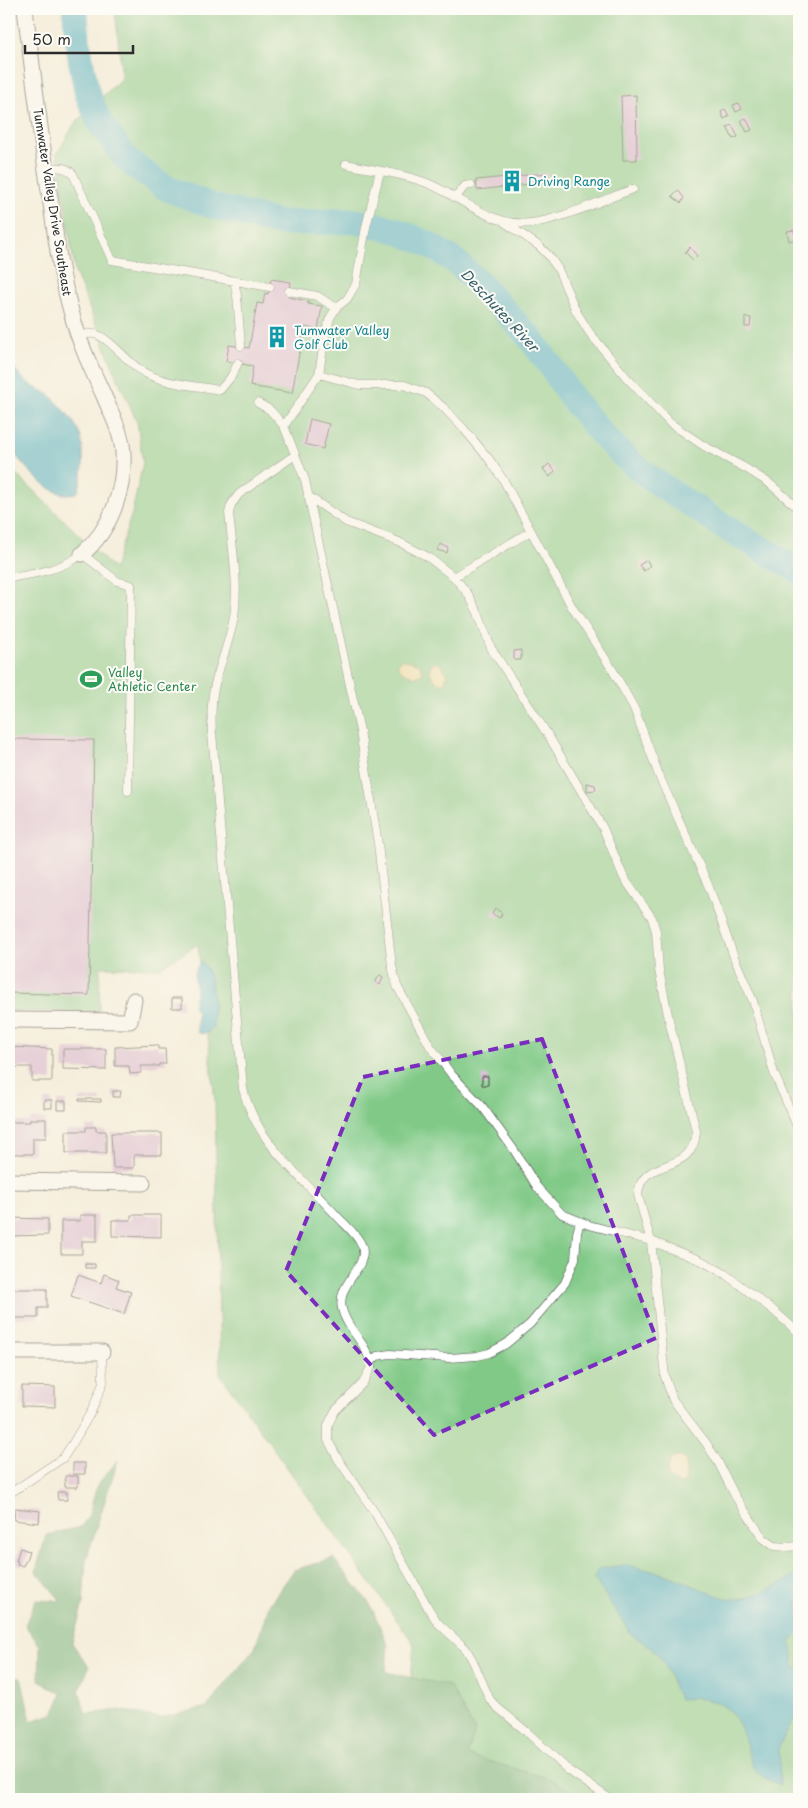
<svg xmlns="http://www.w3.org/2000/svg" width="808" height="1808" font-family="'Playpen Sans',sans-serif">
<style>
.green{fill:#80c986;stroke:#567a58}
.forest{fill:#68ad73;stroke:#4a6c4f}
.sand{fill:#eeda9e;stroke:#8c8264}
.water{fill:#44acc4;stroke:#386c78}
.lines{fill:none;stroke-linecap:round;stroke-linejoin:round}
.river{stroke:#44acc4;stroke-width:26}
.building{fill:#d4abd2}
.lane-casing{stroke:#494846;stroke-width:9}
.street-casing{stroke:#494846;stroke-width:17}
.lane{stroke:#fff;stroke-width:8}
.street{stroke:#fff;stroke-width:15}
.marked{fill:none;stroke:#7b2cbf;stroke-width:4;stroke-dasharray:10 6;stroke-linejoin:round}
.labels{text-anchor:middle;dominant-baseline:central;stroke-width:4;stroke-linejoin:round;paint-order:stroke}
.culture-label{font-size:12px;fill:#0d838f;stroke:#fdfcf7;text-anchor:start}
.street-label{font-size:12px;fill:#2b2b2b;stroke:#fdfcf7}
.leisure-label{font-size:12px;fill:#27864d;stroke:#fdfcf7;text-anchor:start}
.water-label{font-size:14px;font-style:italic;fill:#355f68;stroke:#fdfcf7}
</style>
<rect width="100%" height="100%" fill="#fdfcf7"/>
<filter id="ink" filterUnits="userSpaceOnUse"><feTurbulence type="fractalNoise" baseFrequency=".02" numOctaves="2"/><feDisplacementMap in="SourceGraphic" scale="10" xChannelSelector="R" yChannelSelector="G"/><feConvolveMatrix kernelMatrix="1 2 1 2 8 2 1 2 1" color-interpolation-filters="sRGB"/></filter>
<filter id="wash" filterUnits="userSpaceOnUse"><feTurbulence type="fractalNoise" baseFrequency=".0096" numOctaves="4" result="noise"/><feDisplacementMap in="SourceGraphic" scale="20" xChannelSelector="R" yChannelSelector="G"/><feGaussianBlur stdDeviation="1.12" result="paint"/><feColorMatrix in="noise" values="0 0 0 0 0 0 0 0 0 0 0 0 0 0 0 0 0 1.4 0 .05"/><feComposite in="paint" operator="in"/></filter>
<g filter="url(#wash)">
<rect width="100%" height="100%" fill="#f6eedc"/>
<path class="green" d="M115 9H799V1799H401L414 1644 220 1374 215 1101 198 944 159 968 100 967 99 1012 9 1011V467L114 569 132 513 143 463 137 422 117 377 75 272 57 154 75 123 122 78Z"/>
<path class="forest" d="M118 1460 86 1560 83 1604 72 1643 89 1667 79 1691 86 1714 120 1710 160 1718 207 1707 255 1648 269 1605 294 1570 333 1558 370 1604 388 1645 386 1672 450 1686 475 1731 467 1755 551 1779 583 1799H486V1793L484 1799H9V1677H21L31 1721 53 1714 62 1694 39 1680 40 1646 25 1625 36 1600 61 1601 36 1571 46 1535 81 1527 89 1515 97 1485Z"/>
<path class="sand" d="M402 659 420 664 423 674 416 677 403 672 398 666V663Z
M437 662 443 667 447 675 445 682 442 684 434 680 430 672 431 665Z
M680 1456 686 1461V1478L684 1483 679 1484 669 1478 667 1471 671 1459Z"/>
<path class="water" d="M9 358C14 370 23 380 34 387 39 390 44 391 48 394 58 401 76 423 80 434 85 452 84 474 78 492 52 504 23 464 9 447Z
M200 962H202C214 972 214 1012 213 1027 209 1032 202 1036 197 1032V1012L193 1007 196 992 194 973Z
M625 1565C640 1568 655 1571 670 1576 688 1582 719 1600 736 1599 752 1599 788 1582 799 1571V1633L791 1640 794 1664 799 1670V1708L779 1747 780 1785C774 1782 765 1779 759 1774 750 1766 749 1754 746 1743 736 1705 716 1696 679 1699L665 1665 654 1650 631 1634 594 1578 598 1569Z"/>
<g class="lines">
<path class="river" d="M75 9 78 45 87 93 100 123 127 160 166 188 212 206 280 223 354 221 395 230 426 243 455 261 481 285 530 338 551 366 573 400 606 439 628 460 649 477 718 523 799 571"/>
</g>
<g id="blocks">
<path class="building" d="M636 95 637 160H623L621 96Z
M739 103 742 109 736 112 733 105Z
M725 109 729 116 724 119 721 112Z
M746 118 752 130 747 132 741 120Z
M732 125 738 137 733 139 727 127Z
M547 173 548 182 477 190 476 180Z
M678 190 684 198 681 203 672 196Z
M794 230 796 239 789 241 787 231Z
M690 247 697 256 693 260 685 252Z
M271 279 291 282 288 297 308 301V304L322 306 318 330 304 327 292 393 250 386 253 366 226 361 229 345 249 348 257 303 263 304 265 293 268 294Z
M745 317 751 318 750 327H745Z
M310 419 329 424 323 449 305 444Z
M549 464 555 471 550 477 543 469Z
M441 544 448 548 447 553 437 550Z
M647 560 650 566 644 571 639 565Z
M521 650V660H514V651Z
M9 739 94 740 89 995 9 993V919L13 766H9Z
M587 783 595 785 596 790 587 791Z
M495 908 502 913 500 918 492 914Z
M380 975 383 977 380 985 375 982Z
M172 998H182V1008H172Z
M158 1045V1049H165L166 1064H159V1066H141V1073L130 1074 129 1066H115V1047Z
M9 1047 52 1049V1081H32V1067H9Z
M63 1049H106V1070L63 1069Z
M482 1076H488V1085H482Z
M113 1091H121L120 1097H113Z
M79 1099H101V1102L79 1101Z
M44 1100H52V1108H44Z
M57 1101H66V1110H57Z
M30 1119H46V1138H33V1154H9V1122H30Z
M86 1127H96V1131H106V1153H66V1131H86Z
M111 1133H162V1155H134V1168H113Z
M80 1215H97V1241H82V1254H61V1221H80Z
M131 1215H161V1237L112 1236V1220H131Z
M10 1218 48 1219V1235L10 1236Z
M85 1264H95V1268H85Z
M104 1274 119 1280 116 1287 131 1292 124 1314 71 1296 78 1275 101 1283Z
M13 1289H47V1308H38V1318H13V1315H9V1308H13Z
M22 1386 55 1387V1407L22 1406Z
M73 1463H85V1474H73Z
M65 1476H78V1487H65Z
M57 1492H67V1500H58Z
M15 1508 40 1511 39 1523 14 1520Z
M20 1548 29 1551 25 1563H24L23 1566 17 1564 18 1561H16Z"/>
</g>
</g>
<g filter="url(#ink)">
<use href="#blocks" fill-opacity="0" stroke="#494846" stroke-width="1"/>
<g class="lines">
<g class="lane-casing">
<path id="lane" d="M346 164C373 170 401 173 427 183 462 197 492 228 532 223 562 219 603 200 633 189
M45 168C56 168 65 165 73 174L112 260 270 287
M455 198 465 186 471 185
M504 222 539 246 549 256 558 269 576 311 589 332 627 378 670 423 704 446 747 469 769 483 799 509
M234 281 237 295 241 346
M289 291 317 296 336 308
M79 336C84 335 89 333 94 334 109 336 129 365 145 373 166 384 197 386 220 390L231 377 238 363
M319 374 325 335 330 318 336 308 347 299 356 284 366 227 380 171
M258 403 270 410 284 426 305 480 360 731 378 844 392 966 397 986 430 1046 452 1075 482 1106 514 1150 537 1187 562 1214 589 1225 651 1241 702 1261 725 1274 773 1310 799 1333
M284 426 319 374 359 385H404L426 393 443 407 464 429 489 459 504 481 572 607 612 669 634 708 660 778 709 887 734 957 753 1001 774 1073 799 1131
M295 455 239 494 231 505 229 513C232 546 239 583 234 617 230 640 221 661 215 684 211 700 211 716 212 733L243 1089C257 1144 301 1176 337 1216 345 1225 358 1235 362 1246 369 1268 336 1283 342 1309 347 1331 369 1344 371 1367L363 1383 335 1411 328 1425V1440L338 1459 375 1513 430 1611 438 1623 466 1649 473 1661 490 1700 498 1708 527 1732 568 1770 610 1799
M308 496 346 522 399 542 428 557 454 577 468 594 478 613 491 648 548 735 603 828 624 878 652 918 656 931 659 970 669 1020 696 1131C694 1178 641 1154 638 1195L651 1241 665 1377 673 1400 706 1443 718 1462 735 1496 763 1538 774 1546 787 1547 799 1546
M454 577 531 531
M9 578C34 574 61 570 82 554L117 581 131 585 128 791
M370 1363 377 1356 390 1354 449 1358 477 1356 489 1353 506 1344 530 1324 565 1283 575 1259 577 1233 580 1222
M9 1494 63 1458 73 1443 92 1410 103 1383 102 1352"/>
</g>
<g class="street-casing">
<path id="street" d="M25 9C33 74 41 139 51 204 56 240 61 276 71 311 78 340 91 368 104 396 111 413 122 433 123 453 125 489 111 530 82 554
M9 1020 130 1021 134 1000
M9 1181 143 1183
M9 1352H102"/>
</g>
<use href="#lane" class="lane"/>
<use href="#street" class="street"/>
</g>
</g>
<path d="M0 0H808V1808H0ZM542 1039 656 1338 434 1435 286 1271 363 1077Z" fill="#f6eedc" fill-opacity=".55" fill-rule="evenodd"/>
<path class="marked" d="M542 1039 656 1338 434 1435 286 1271 363 1077Z"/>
<defs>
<g id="building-bare" transform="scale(1.725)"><path d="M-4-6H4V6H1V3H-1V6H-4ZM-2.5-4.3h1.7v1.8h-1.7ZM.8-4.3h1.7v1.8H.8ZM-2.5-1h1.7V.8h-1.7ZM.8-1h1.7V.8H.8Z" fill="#0f9aa8" stroke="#fdfcf7" stroke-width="2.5" paint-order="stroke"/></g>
<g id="stadium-bare" transform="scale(1.725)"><path d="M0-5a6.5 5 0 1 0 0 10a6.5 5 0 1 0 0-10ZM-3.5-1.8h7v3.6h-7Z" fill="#2e9e5b" stroke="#fdfcf7" stroke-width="2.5" paint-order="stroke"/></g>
</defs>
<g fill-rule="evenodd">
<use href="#building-bare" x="512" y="181"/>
<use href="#building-bare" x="277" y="337"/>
<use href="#stadium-bare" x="91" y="679"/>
</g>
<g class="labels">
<g class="culture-label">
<text x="528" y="181">Driving Range</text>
<text x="294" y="330">Tumwater Valley<tspan x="294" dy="14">Golf Club</tspan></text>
</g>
<g class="street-label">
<text transform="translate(53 202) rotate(81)">Tumwater Valley Drive Southeast</text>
</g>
<g class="leisure-label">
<text x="108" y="672">Valley<tspan x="108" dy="14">Athletic Center</tspan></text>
</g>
<g class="water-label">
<text transform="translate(500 310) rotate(47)">Deschutes River</text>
</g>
</g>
<rect width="808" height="1808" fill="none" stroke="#fdfcf7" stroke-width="30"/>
<path d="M25 45v8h108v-8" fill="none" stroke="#2b2b2b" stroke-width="2.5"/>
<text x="32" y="45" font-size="15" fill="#2b2b2b" stroke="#fdfcf7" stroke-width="4" paint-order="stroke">50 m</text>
</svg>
